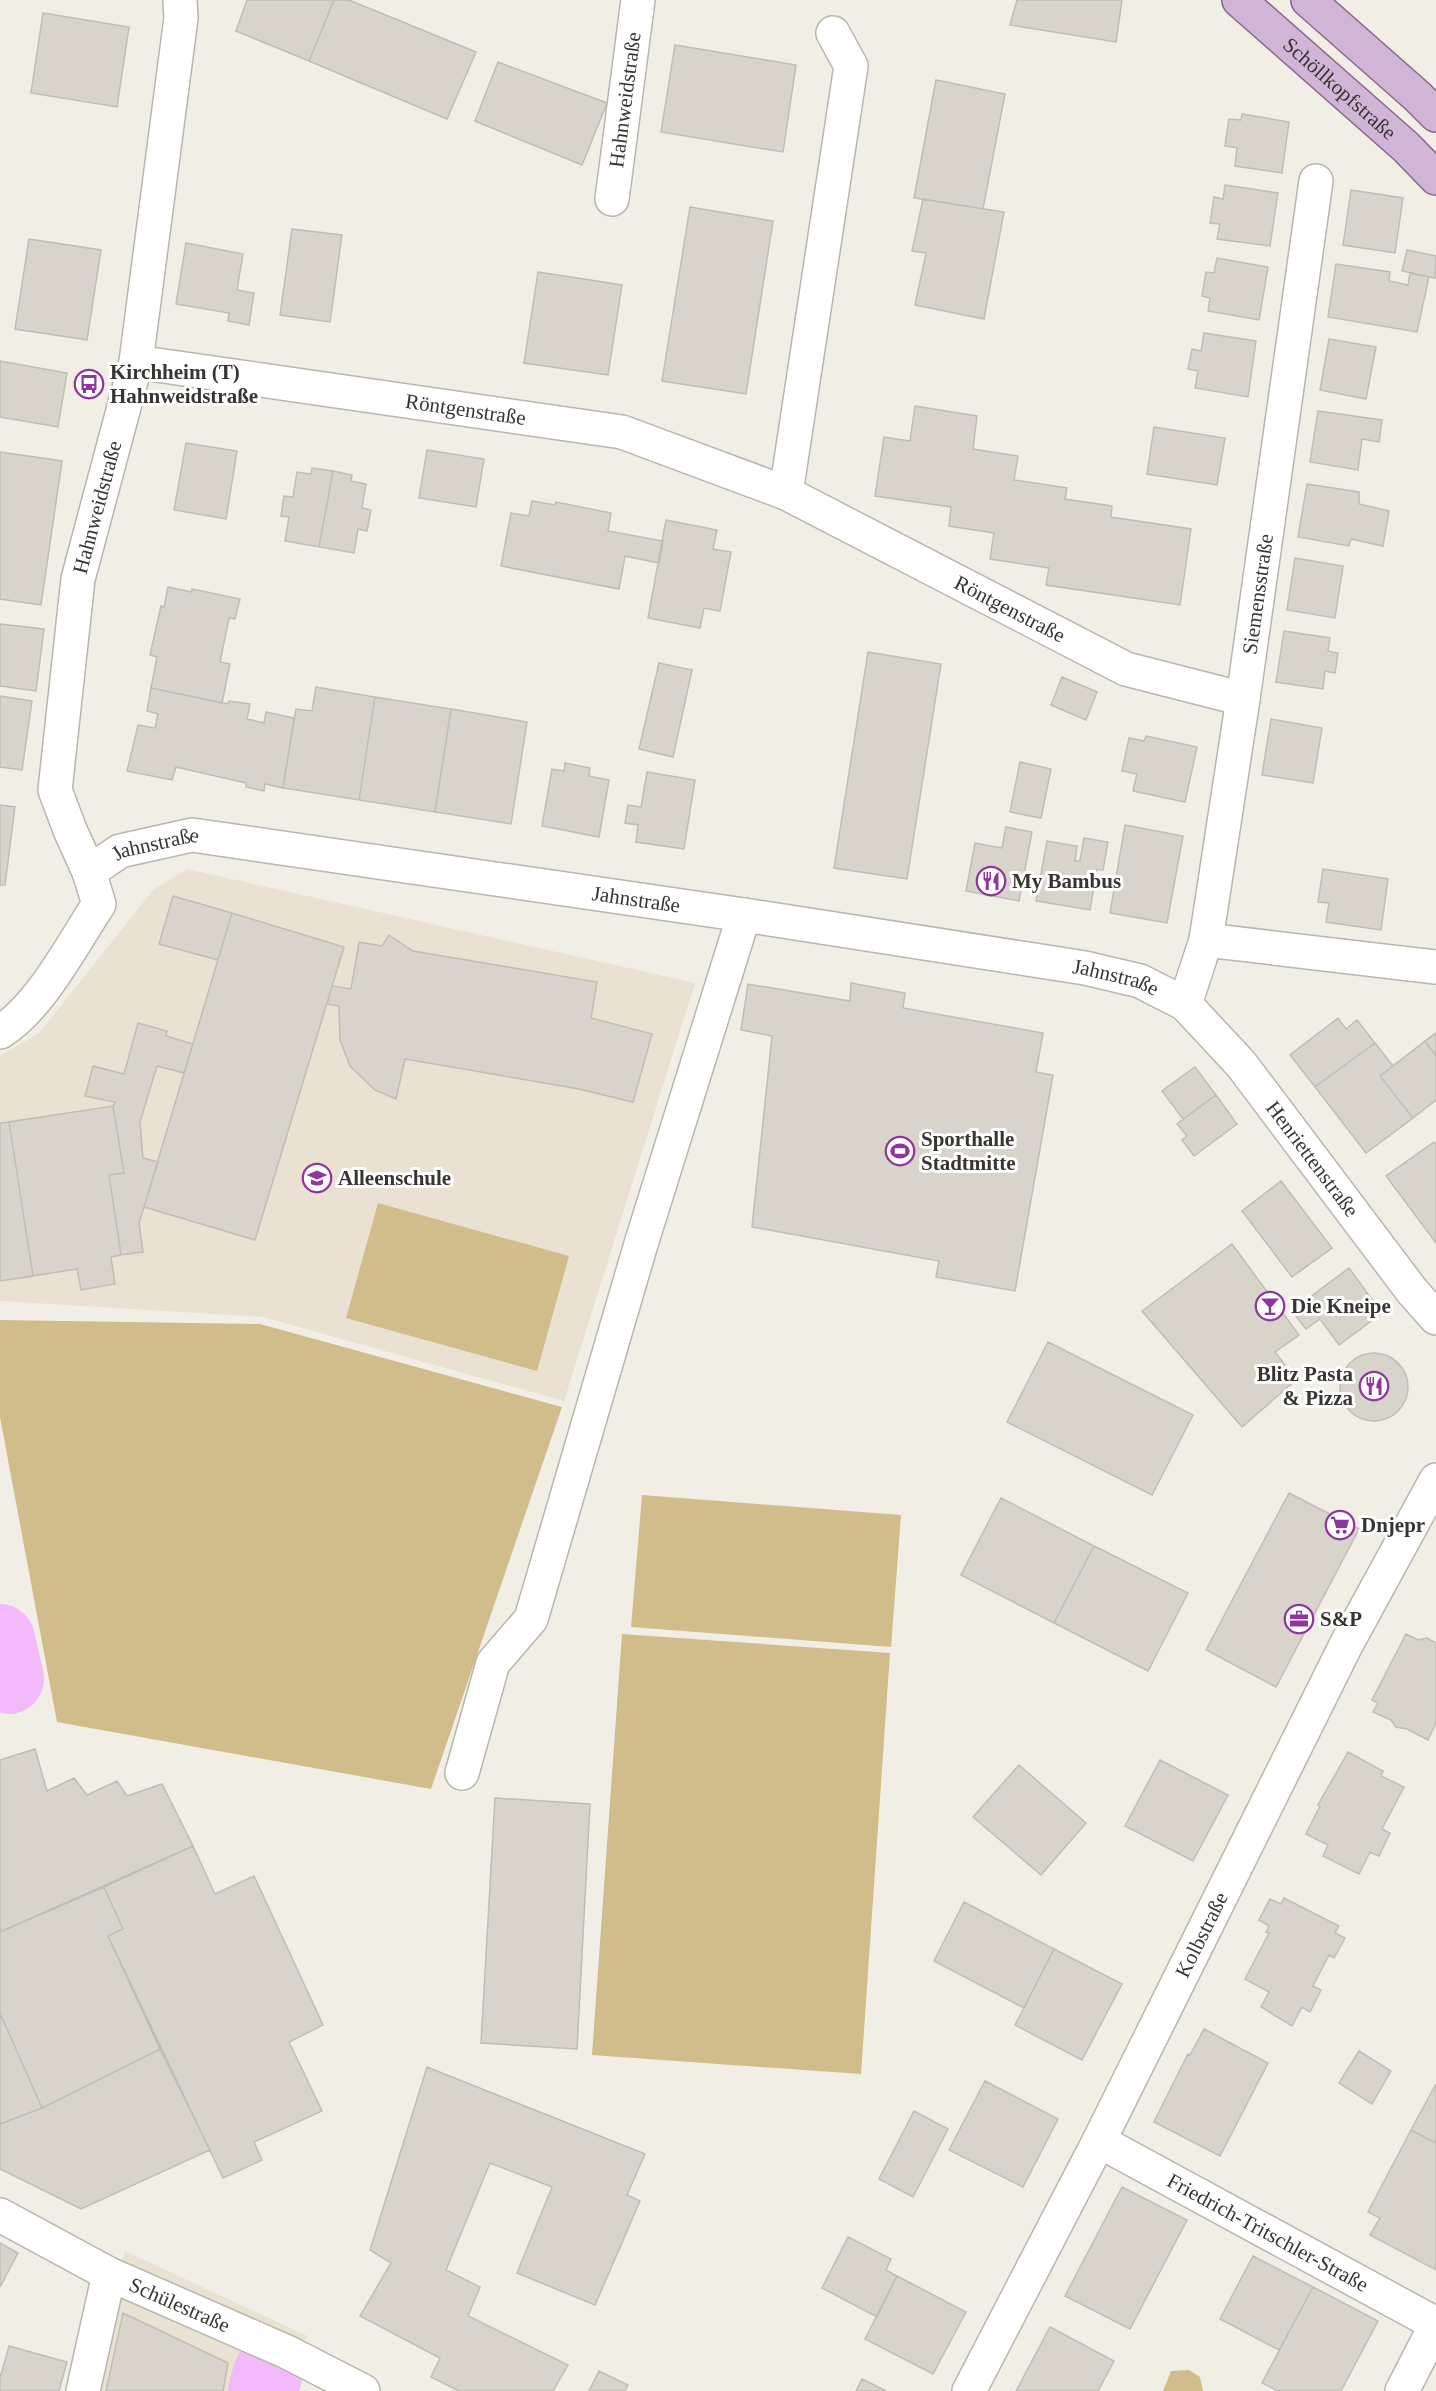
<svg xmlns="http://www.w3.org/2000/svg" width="1436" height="2391" font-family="'Times New Roman',serif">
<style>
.built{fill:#e9e2d2}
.green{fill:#d1bc8b}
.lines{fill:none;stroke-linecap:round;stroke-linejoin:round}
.river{stroke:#f3bafb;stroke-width:70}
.building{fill:#d8d4cc;stroke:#c0bdb4;stroke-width:1.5}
.minor-casing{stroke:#b9b6ad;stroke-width:36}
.major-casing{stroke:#87688a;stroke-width:36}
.minor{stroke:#fff;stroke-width:33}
.major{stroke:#d1b5d6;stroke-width:33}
.labels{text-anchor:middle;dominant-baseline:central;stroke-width:6;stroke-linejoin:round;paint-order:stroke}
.street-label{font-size:21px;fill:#363532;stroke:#fff}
.poi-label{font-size:21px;font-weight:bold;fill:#363532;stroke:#fff;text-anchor:start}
</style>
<rect width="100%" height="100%" fill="#f1eee5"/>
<path class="built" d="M187 869 695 983 564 1401 263 1317 0 1301V1056L39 1033 153 890Z
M125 2251 307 2336 289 2391H94Z"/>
<path class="green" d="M378 1203 569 1256 537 1371 346 1318Z
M0 1320 260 1324 562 1407 431 1789 57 1722 0 1417Z
M642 1495 901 1515 891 1647 631 1627Z
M622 1634 890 1653 861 2074 592 2055Z
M1189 2370 1200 2377 1203 2391H1163L1171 2371Z"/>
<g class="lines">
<path class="river" d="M0 1639 9 1679
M263 2391 268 2373"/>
</g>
<path class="building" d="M247 0H334L309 61 236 31Z
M334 0H349L476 52 447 119 309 61Z
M1017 0H1122L1116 42 1010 25Z
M43 13 129 27 117 107 31 93Z
M675 45 796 65 783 152 661 132Z
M498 62 607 103 582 165 475 121Z
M936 80 1005 94 983 209 914 198Z
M1242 114 1289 122 1282 173 1235 166 1237 148 1225 146 1229 119 1241 120Z
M1225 185 1278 193 1270 246 1217 239 1220 224 1210 223 1214 197 1223 199Z
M1351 190 1403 198 1395 253 1343 245Z
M923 199 1004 212 984 319 915 305 926 253 912 251Z
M690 207 773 221 746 394 662 381Z
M292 229 342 235 330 322 280 315Z
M29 239 101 250 87 340 15 329Z
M186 243 243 254 237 290 254 293 249 325 228 321 229 313 176 304Z
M1407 250 1436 256 1435 278 1402 271Z
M1217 258 1268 267 1259 320 1208 311 1210 298 1202 296 1206 272 1214 273Z
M1336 264 1390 272 1389 281 1408 285 1410 273 1429 277 1417 332 1328 317Z
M538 272 622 285 608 375 524 363Z
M1204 333 1256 341 1248 397 1195 388 1198 371 1188 369 1192 349 1201 351Z
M1329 339 1376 347 1366 399 1320 390Z
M0 361 67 373 58 427 0 417Z
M915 406 977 416 973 449 1018 456 1014 480 1067 488 1065 499 1112 506 1111 517 1191 529 1180 605 1046 585 1049 568 990 559 994 533 949 526 951 507 875 496 884 437 910 441Z
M1318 411 1382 420 1379 442 1362 439 1358 470 1310 462Z
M1154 427 1225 438 1217 485 1147 474Z
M186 443 237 451 226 519 174 510Z
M427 450 484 459 476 507 419 498Z
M0 452 62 461 41 605 0 599Z
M312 468 333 471 319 547 285 541 289 517 281 516 284 496 293 497 297 472 311 474Z
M333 471 352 475 351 481 366 484 362 508 371 510 367 531 358 529 354 553 319 547Z
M1307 484 1359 492V504L1389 511 1383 546 1351 539 1349 546 1298 537Z
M532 501 555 505 556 502 611 513 608 531 663 541 659 563 625 556 619 589 501 566 511 513 529 516Z
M666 520 717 530 713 549 731 552 720 611 704 608 700 628 648 618Z
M1295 558 1343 566 1335 618 1287 610Z
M168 587 192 592V589L240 599 235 619 229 618 220 662 230 664 222 703 151 688 157 657 150 655 161 606 164 607Z
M0 624 44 629 36 691 0 686Z
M1284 631 1330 638 1328 651 1338 653 1335 673 1325 671 1323 689 1276 682Z
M868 652 941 664 907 879 834 868Z
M659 663 692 670 673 757 639 749Z
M1062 677 1097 692 1086 720 1051 705Z
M316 687 375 697 359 800 283 788 296 709 312 711Z
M151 688 228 704 229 701 250 704 247 719 264 723 266 712 294 718 283 788 265 784 264 791 246 787V783L176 767 172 780 127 771 138 725 155 728 158 714 147 711Z
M0 696 32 701 22 770 0 767Z
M375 697 451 709 435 812 359 800Z
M451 709 527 722 511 824 435 812Z
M1271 719 1322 728 1313 783 1262 775Z
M1146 736 1197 747 1185 802 1133 791 1137 774 1122 771 1129 738 1144 741Z
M1020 762 1051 769 1041 818 1010 812Z
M565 763 590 768 589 776 609 780 599 837 542 826 552 769 564 771Z
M647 772 695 780 684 849 636 842 638 825 625 823 628 805 641 807Z
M0 805 15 807 5 885H0Z
M1125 825 1183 836 1167 923 1110 913Z
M1006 827 1032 832 1019 901 966 891 975 843 1002 848Z
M1084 838 1108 842 1103 870 1097 869 1090 910 1036 901 1047 841 1077 846 1075 861H1080Z
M1323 869 1388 879 1381 930 1326 922 1329 903 1318 902Z
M173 896 232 913 218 960 159 944Z
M232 913 344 947 255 1240 144 1207Z
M389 935 413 951 597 982 591 1018 652 1034 633 1102 579 1089 405 1059 396 1099 375 1090 350 1066 340 1040 339 1006 327 1004 332 986 351 989 359 942 382 946Z
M851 983 905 993 903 1008 1043 1033 1036 1072 1053 1075 1015 1291 936 1277 939 1261 752 1227 772 1036 741 1030 748 984 850 1001Z
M1338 1018 1346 1029 1357 1020 1375 1043 1315 1087 1290 1055Z
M138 1023 167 1031 166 1036 193 1044 184 1073 157 1066 140 1122 143 1158 158 1162 139 1223 143 1252 121 1255 109 1175 124 1173 113 1106 115 1102 85 1096 93 1066 124 1074Z
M1436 1033V1056L1425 1041Z
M1425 1041 1436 1056V1100L1413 1118 1380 1076Z
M1375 1043 1393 1066 1380 1076 1413 1118 1366 1153 1315 1087Z
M1195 1067 1216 1095 1183 1119 1162 1091Z
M1216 1095 1237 1124 1194 1156 1182 1140 1187 1136 1177 1124Z
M113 1106 124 1173 109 1175 121 1255 111 1257 115 1284 81 1290 77 1269 33 1276 9 1122Z
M9 1122 33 1276 0 1281V1123Z
M1434 1142 1436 1144V1243L1386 1176Z
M1281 1181 1332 1248 1292 1277 1242 1211Z
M1232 1244 1299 1335 1275 1352 1296 1380 1242 1427 1142 1311Z
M1349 1268 1382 1313 1339 1345 1320 1319 1306 1329 1295 1315 1308 1305 1305 1301Z
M1048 1342 1193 1415 1152 1495 1007 1422Z
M1340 1387a34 34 0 1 1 68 0a34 34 0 1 1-68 0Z
M1289 1493 1359 1529 1276 1687 1206 1650Z
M1001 1498 1094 1546 1054 1623 961 1575Z
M1094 1546 1188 1593 1148 1671 1054 1623Z
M1406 1634 1418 1640 1427 1638 1436 1643V1723L1428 1740 1407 1729 1396 1727 1391 1720 1373 1712 1378 1703 1372 1700Z
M35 1749 47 1791 74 1778 87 1795 117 1781 127 1796 162 1784 193 1846 0 1932V1760Z
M1348 1752 1383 1771 1381 1776 1404 1787 1382 1829 1390 1833 1379 1856 1370 1852 1359 1874 1323 1856 1328 1845 1306 1834 1320 1806 1318 1805Z
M1160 1760 1228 1795 1193 1861 1125 1826Z
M1019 1765 1086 1823 1041 1875 973 1817Z
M495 1798 590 1804 577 2049 481 2043Z
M193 1846 215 1894 254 1876 323 2025 289 2042 322 2111 254 2142 262 2160 223 2178 108 1936 123 1929 104 1887Z
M104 1887 123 1929 108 1936 160 2049 42 2108 0 2013V1932Z
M1284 1898 1339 1926 1335 1933 1345 1938 1334 1958 1329 1955 1313 1986 1321 1990 1310 2012 1302 2007 1292 2026 1261 2007 1269 1992 1245 1979 1269 1933 1266 1932 1269 1926 1259 1920 1270 1899 1281 1904Z
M964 1902 1054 1949 1024 2008 934 1961Z
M1054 1949 1122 1984 1082 2060 1015 2025Z
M0 2013 42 2108 0 2124Z
M1204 2029 1268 2063 1220 2156 1154 2122 1188 2054 1190 2055Z
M160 2049 210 2150 81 2209 0 2169V2124L42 2108Z
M1359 2051 1391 2071 1372 2104 1339 2083Z
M427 2067 645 2154 627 2195 640 2201 595 2305 517 2273 552 2187 490 2163 446 2270 480 2287 468 2316 568 2365 553 2391H459L431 2377 440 2358 360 2316 391 2263 370 2250Z
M985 2081 1058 2119 1023 2187 949 2150Z
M1436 2084V2143L1411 2130Z
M914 2111 948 2129 913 2197 879 2179Z
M1411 2130 1436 2143V2270L1370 2235 1380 2218 1368 2212Z
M1122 2187 1187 2220 1130 2329 1065 2296Z
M848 2237 891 2259 886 2270 897 2276 877 2317 822 2288Z
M0 2243 18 2253 0 2287Z
M1253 2256 1313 2287 1279 2350 1220 2319Z
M897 2276 966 2312 933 2374 865 2339Z
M1313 2287 1378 2321 1341 2391H1278L1262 2383Z
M123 2313 228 2363 223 2391H106Z
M1050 2327 1114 2361 1098 2391H1016Z
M9 2346 67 2362 59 2391H0V2378Z
M599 2371 628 2385 625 2391H589Z
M862 2379 886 2391H856Z"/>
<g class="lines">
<g class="minor-casing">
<g id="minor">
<path id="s1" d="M612 199 638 0"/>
<path id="s2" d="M136 362 622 432 786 493 1126 669 1243 699"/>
<path d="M786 493 851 66 833 33"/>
<path id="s3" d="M89 872 120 851 192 835 744 915 1085 968 1140 981 1185 1004 1241 1064 1412 1291 1436 1318"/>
<path d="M1206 940 1436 967"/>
<path id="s4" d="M1185 1004 1206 940 1243 699 1316 181"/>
<path id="s5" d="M0 1032C40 1008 73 943 99 904L89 872 70 830 55 790 78 579 136 362 181 18 180 0"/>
<path d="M462 1773 493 1663 531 1619 641 1244 744 915"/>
<path id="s6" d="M1099 2141 1436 2324"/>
<path id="s7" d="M0 2215 109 2274 287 2352 363 2391"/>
<path d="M83 2391 109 2274"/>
<path id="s8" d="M969 2391 1099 2141 1347 1643 1436 1480"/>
<path d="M1402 2391 1436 2325"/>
</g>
</g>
<g class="major-casing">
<g id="major">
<path id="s9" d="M1239 0 1406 147 1436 178"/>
<path d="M1308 0 1417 96 1436 115"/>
</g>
</g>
<use href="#minor" class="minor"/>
<use href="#major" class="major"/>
</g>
<defs>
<g id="bus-ring" transform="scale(1.5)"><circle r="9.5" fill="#fff" stroke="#90349f" stroke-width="1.5"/><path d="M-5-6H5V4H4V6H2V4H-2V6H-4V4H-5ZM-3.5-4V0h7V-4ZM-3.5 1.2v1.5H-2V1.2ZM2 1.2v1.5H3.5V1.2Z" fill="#90349f"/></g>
<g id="restaurant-ring" transform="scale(1.5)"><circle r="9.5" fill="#fff" stroke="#90349f" stroke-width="1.5"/><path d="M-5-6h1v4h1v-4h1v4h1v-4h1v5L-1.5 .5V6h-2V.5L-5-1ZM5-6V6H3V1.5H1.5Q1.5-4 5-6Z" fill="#90349f"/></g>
<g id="stadium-ring" transform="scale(1.5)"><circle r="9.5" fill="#fff" stroke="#90349f" stroke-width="1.5"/><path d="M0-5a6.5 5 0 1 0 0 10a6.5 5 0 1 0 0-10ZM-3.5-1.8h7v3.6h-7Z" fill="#90349f"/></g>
<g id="school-ring" transform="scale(1.5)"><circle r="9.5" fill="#fff" stroke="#90349f" stroke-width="1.5"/><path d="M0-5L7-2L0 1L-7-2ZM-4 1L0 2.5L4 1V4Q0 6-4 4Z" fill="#90349f"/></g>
<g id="bar-ring" transform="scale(1.5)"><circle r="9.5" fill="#fff" stroke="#90349f" stroke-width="1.5"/><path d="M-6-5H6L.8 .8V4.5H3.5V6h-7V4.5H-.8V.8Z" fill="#90349f"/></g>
<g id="supermarket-ring" transform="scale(1.5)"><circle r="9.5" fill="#fff" stroke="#90349f" stroke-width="1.5"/><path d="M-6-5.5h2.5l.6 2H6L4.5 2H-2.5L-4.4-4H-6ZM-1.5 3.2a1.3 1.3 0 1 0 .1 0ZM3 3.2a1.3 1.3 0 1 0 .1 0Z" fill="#90349f"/></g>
<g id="office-ring" transform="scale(1.5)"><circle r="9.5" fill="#fff" stroke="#90349f" stroke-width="1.5"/><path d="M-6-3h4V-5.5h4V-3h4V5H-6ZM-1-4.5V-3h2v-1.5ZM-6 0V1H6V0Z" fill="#90349f"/></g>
</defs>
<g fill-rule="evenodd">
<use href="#bus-ring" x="89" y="384"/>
<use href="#restaurant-ring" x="991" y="881"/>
<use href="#stadium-ring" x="900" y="1151"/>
<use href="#school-ring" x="317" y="1178"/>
<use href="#bar-ring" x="1270" y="1306"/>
<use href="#restaurant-ring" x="1374" y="1386"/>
<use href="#supermarket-ring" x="1340" y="1525"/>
<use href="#office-ring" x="1299" y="1619"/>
</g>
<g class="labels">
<g class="street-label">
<text stroke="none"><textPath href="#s9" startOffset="134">Schöllkopfstraße</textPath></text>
<text stroke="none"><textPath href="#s1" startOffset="100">Hahnweidstraße</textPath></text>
<text stroke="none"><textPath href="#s2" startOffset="333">Röntgenstraße</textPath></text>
<text stroke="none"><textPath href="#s5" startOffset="572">Hahnweidstraße</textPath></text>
<text stroke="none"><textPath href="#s4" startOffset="417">Siemensstraße</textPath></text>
<text stroke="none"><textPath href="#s2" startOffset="918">Röntgenstraße</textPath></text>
<text stroke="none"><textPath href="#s3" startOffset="74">Jahnstraße</textPath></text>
<text stroke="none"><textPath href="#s3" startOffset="560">Jahnstraße</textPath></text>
<text stroke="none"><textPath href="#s3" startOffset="1046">Jahnstraße</textPath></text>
<text stroke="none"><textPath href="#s3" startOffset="1322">Henriettenstraße</textPath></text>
<text stroke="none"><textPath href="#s8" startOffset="512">Kolbstraße</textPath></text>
<text stroke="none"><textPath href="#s6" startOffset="192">Friedrich-Tritschler-Straße</textPath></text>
<text stroke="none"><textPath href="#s7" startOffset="201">Schülestraße</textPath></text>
</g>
<g class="poi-label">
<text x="110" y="372">Kirchheim (T)<tspan x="110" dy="24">Hahnweidstraße</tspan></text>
<text x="1012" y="881">My Bambus</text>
<text x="921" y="1139">Sporthalle<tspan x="921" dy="24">Stadtmitte</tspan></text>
<text x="338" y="1178">Alleenschule</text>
<text x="1291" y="1306">Die Kneipe</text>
<text x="1353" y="1374" text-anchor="end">Blitz Pasta<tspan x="1353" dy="24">&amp; Pizza</tspan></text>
<text x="1361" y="1525">Dnjepr</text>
<text x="1320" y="1619">S&amp;P</text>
</g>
</g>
</svg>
